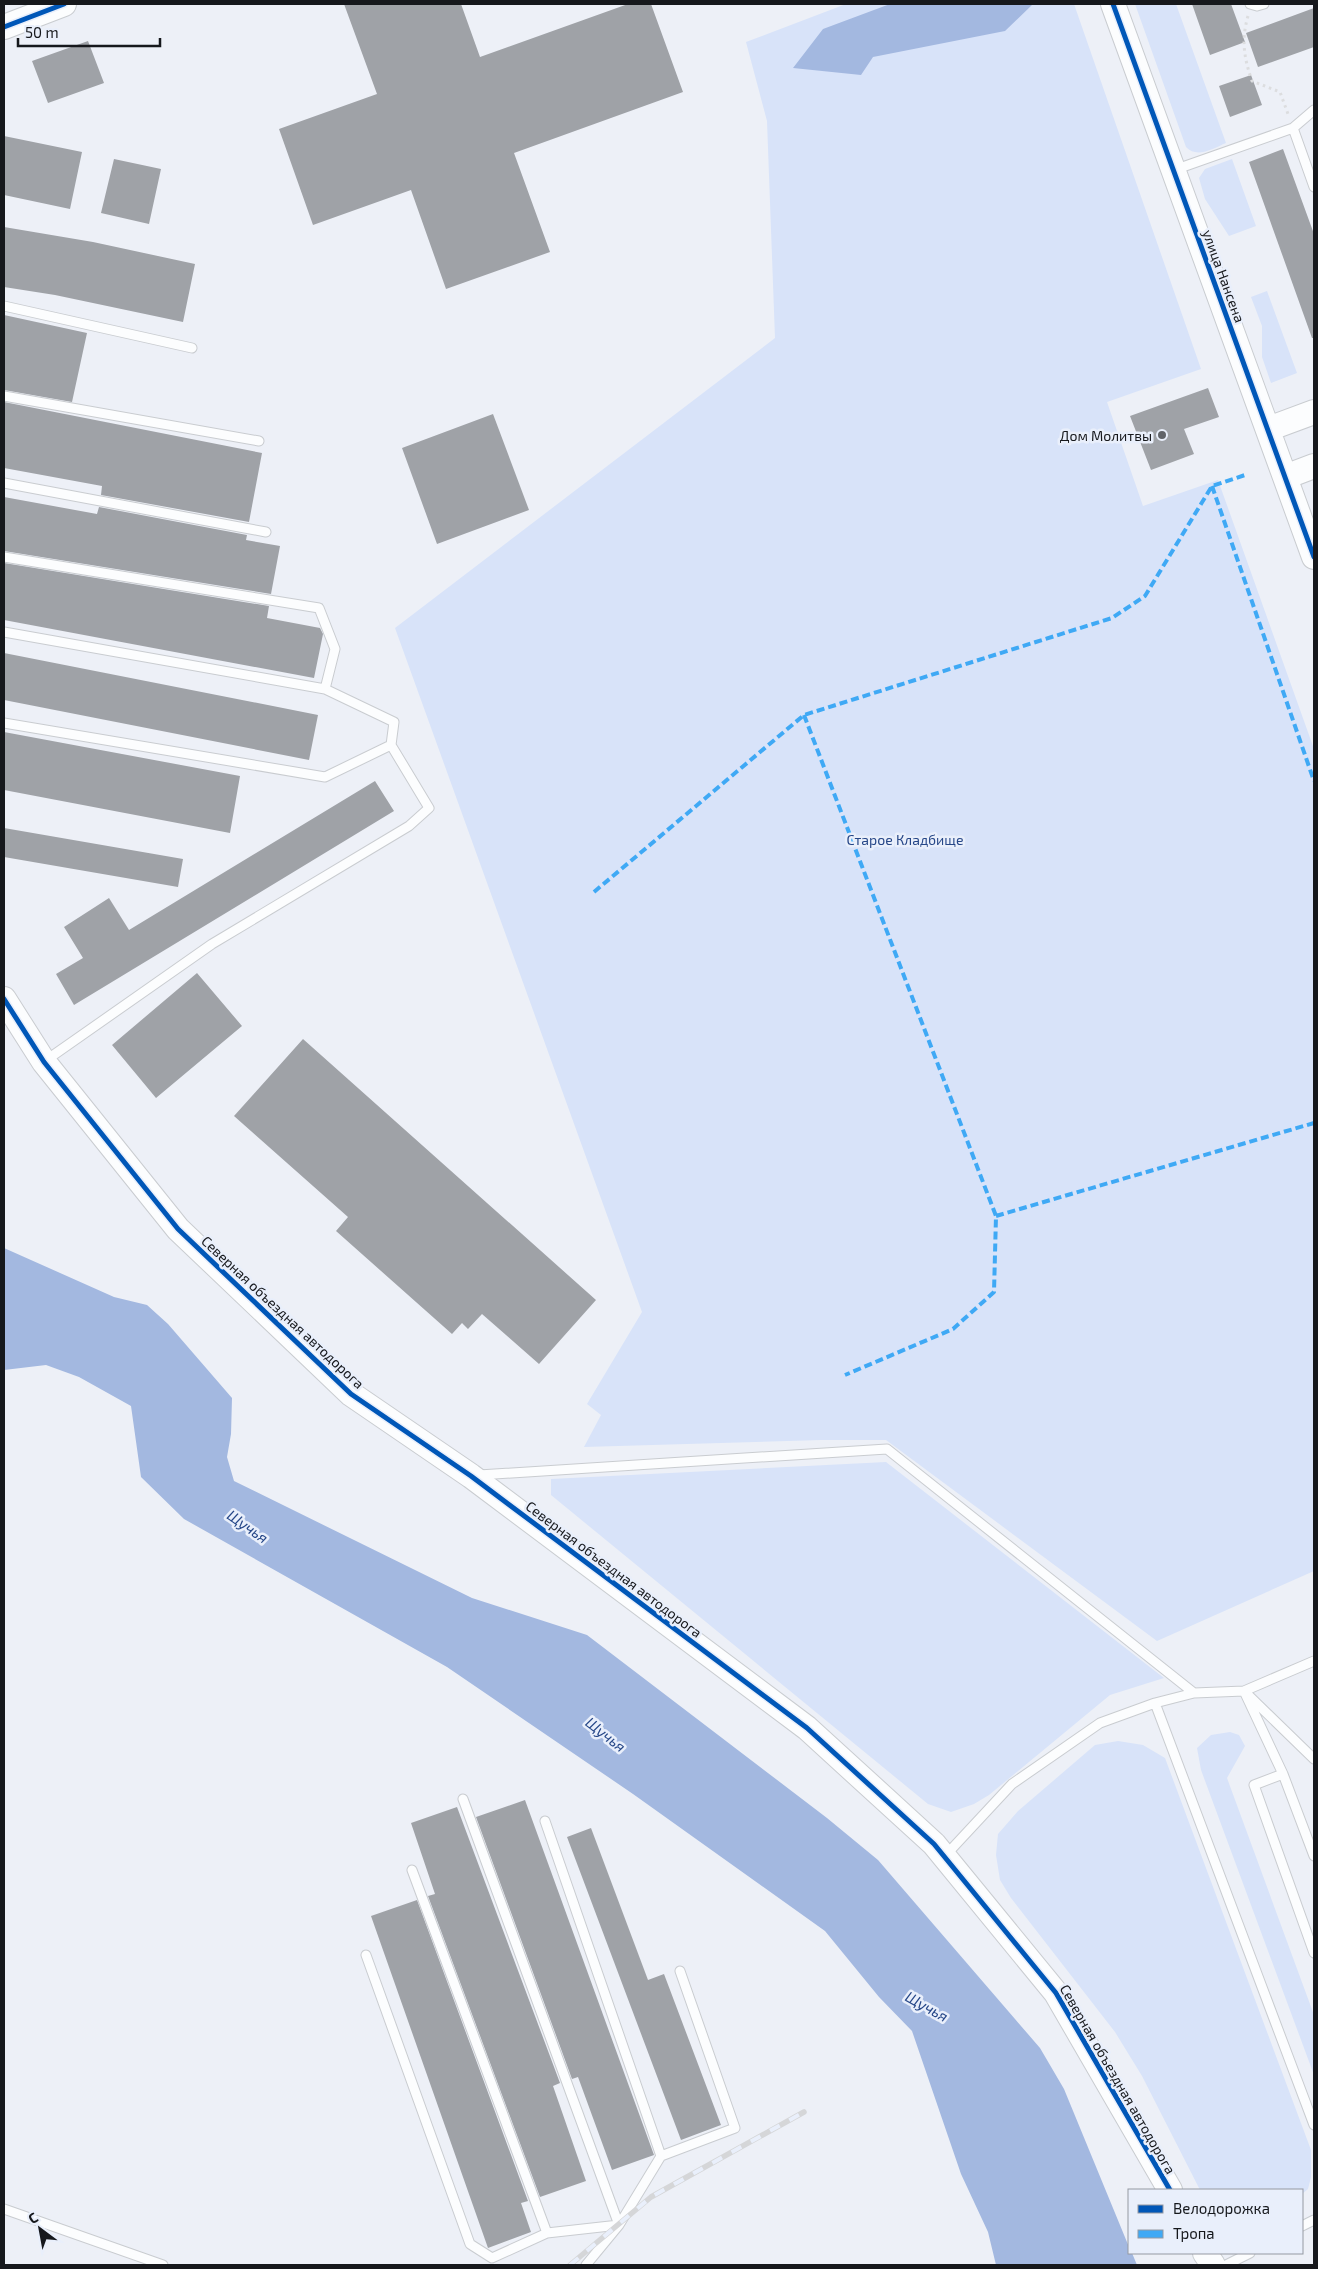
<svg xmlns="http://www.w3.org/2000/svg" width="1318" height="2269" font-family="'Exo 2',sans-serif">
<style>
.green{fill:#d8e3f9}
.water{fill:#a3b8e0}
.building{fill:#9fa2a7}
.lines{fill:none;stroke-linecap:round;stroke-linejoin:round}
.lane-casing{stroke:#c9ccd0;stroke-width:11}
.secondary-casing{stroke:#c9ccd0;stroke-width:26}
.path{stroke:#dcdddf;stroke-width:3;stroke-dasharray:2.5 4;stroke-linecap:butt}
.lane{stroke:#fcfdfe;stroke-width:9}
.secondary{stroke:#fcfdfe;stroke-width:24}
.rail-casing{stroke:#d5d6d8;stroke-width:5.5}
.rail{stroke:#e9effb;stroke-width:4;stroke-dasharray:11;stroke-linecap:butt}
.quiet{stroke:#3fa9f5;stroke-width:4;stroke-dasharray:8 4;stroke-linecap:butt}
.cycleway-casing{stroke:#e9effb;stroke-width:8}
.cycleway{stroke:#0057b8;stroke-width:5}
.poi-dot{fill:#616469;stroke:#e9effb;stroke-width:2}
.labels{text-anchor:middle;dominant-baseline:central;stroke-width:5;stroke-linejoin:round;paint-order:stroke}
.street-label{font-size:14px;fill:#16181c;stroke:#e9effb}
.poi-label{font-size:14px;fill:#16181c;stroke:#e9effb;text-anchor:end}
.park-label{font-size:14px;fill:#264788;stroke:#e9effb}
.water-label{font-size:15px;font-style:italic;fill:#264788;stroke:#e9effb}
</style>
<rect width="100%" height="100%" fill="#edf0f7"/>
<path class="green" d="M846 4H1074L1201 369 1107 402 1143 506 1218 480 1314 749V1571L1157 1641 886 1440H821L584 1447 601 1415 587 1404 642 1312 395 628 775 338 767 121 746 42Z
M1135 4H1176L1226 143C1214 148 1197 159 1186 147Z
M1232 159 1256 226 1229 236 1205 199 1199 178 1205 169Z
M1267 291 1297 373 1271 383 1262 357V326L1251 297Z
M886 1462 1164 1678 1110 1695 989 1795 974 1804 951 1812 928 1804 551 1495V1479Z
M1230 1732 1239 1735 1245 1746 1227 1778 1314 2015V2075L1201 1770 1197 1748 1211 1735Z
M1118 1741 1143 1745 1165 1758 1311 2150V2177L1308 2189 1302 2194V2190H1200L1142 2076 1115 2032 1011 1898 1000 1880 996 1855 998 1834 1018 1811 1095 1745Z"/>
<path class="water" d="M890 4H1033L1005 31 873 57 861 75 793 68 823 29Z
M4 1248 114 1297 147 1305 168 1324 232 1398 231 1434 227 1457 234 1481 472 1598 587 1635 827 1818 878 1860 1040 2048 1064 2089 1129 2247V2253H1132L1137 2265H996L988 2232 961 2174 912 2031 879 1997 825 1931 633 1794 447 1667 184 1519 141 1477 131 1406 79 1377 46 1365 4 1370Z"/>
<path class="building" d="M344 4H461L480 57 628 4H651L683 92 514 153 550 252 446 289 411 190 313 225 279 129 377 94Z
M1192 4H1231L1245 42 1210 55Z
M1314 8V47L1258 67 1246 33Z
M88 41 104 83 48 103 32 61Z
M1251 75 1262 105 1230 117 1219 86Z
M4 136 82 152 70 209 4 195Z
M1283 149 1314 234V338H1312L1249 162Z
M114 159 161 169 149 224 101 213Z
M4 227 93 242 195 264 183 322 55 295 4 287Z
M4 315 87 333 72 402 4 390Z
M1208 388 1219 417 1184 429 1194 454 1151 470 1130 416Z
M4 402 262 453 249 522 101 495 102 486 4 468Z
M493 414 529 510 437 544 402 448Z
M4 497 97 514 99 507 247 535 246 540 280 546 271 594 4 551Z
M4 563 269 606 267 618 320 628 323 634 314 678 4 620Z
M4 653 318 715 309 760 4 700Z
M4 732 240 776 230 833 4 790Z
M375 781 394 811 74 1005 56 974 83 958 64 927 109 898 129 930Z
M4 828 183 859 178 887 4 857Z
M197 973 242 1026 156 1098 112 1045Z
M303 1039 596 1300 539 1364 482 1314 468 1329 462 1323 452 1334 336 1231 348 1217 234 1116Z
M525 1800 654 2155 612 2170 578 2077 572 2079 476 1817Z
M457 1807 560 2083 553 2086 586 2181 540 2197 428 1896 435 1894 411 1823Z
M591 1828 648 1980 664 1974 721 2125 681 2140 567 1837Z
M417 1900 528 2201 521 2203 531 2232 488 2248 371 1916Z"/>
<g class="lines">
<g class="lane-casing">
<path id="lane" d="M1250 4 1257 6 1264 4
M1293 128 1314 187
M1174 170 1293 128 1314 110
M4 306 192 348
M4 396 259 441
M4 483 266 532
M4 557 319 608 335 649 325 689 4 632
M4 723 325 777 391 745 394 722 325 689
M45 1061 212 944 409 826 429 808 391 745
M479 1475 887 1449 1194 1693
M1314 1661 1244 1691 1283 1774 1314 1856
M1155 1703 1314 2125
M1283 1774 1254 1785 1314 1953
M463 1799 619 2225 586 2265
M945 1856 1012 1784 1100 1723 1155 1703 1194 1693 1244 1691 1314 1759
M412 1870 547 2233 619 2225 661 2156 545 1821
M366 1955 470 2244 492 2258 547 2233
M661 2156 735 2128 680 1971
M4 2209 163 2265
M1302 2226 1314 2220
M1226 2265 1250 2253"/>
</g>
<g class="secondary-casing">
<path id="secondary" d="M1113 4 1314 557
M4 27 64 4
M1268 429 1314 412
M1285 477 1314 466
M4 999 44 1062 178 1229 351 1394 471 1476 807 1728 934 1844 1056 1993 1170 2190
M1205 2253 1213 2265"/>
</g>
<path class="path" d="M1248 16C1241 40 1244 58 1252 81L1280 92 1288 114"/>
<use href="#lane" class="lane"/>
<use href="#secondary" class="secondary"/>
<g class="rail-casing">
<path id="rail" d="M570 2265 651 2197 804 2112"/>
</g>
<use href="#rail" class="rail"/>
<path class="quiet" d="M1212 486 1314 781
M804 715 996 1216 994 1292 953 1329 845 1375
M594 892 804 715 1112 618 1145 596 1212 486 1245 475
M996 1216 1314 1123"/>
<g class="cycleway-casing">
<path id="cycleway" d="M1113 4 1314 557
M4 27 64 4
M4 999 44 1062 178 1229 351 1394 471 1476 807 1728 934 1844 1056 1993 1170 2190"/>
</g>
<use href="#cycleway" class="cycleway"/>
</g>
<circle class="poi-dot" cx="1162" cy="435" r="5"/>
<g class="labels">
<g class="street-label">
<text transform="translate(1224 276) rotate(70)">улица Нансена</text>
<text transform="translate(283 1312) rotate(43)">Северная объездная автодорога</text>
<text transform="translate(614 1569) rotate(37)">Северная объездная автодорога</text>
<text transform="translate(1118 2079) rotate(60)">Северная объездная автодорога</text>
</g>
<g class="poi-label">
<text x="1152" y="435">Дом Молитвы</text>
</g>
<g class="park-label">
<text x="905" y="839">Старое Кладбище</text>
</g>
<g class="water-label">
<text transform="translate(248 1526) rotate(35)">Щучья</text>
<text transform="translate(606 1734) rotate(38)">Щучья</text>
<text transform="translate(927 2006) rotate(29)">Щучья</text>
</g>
</g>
<rect width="1318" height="2269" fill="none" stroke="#16181c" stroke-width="10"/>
<rect x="1128" y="2189" width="175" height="65" fill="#e9effb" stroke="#9599a2"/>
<rect x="1138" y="2205" width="25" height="8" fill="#0057b8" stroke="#9599a2"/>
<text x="1173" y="2214" font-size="15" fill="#16181c">Велодорожка</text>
<rect x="1138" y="2230" width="25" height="8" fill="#3fa9f5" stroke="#9599a2"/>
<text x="1173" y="2239" font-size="15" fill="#16181c">Тропа</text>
<g transform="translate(40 2229) rotate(328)" stroke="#e9effb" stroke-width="4" paint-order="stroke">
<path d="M0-4L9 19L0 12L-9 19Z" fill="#16181c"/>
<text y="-8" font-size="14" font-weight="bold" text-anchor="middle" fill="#16181c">С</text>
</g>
<path d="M18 38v8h142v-8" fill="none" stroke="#16181c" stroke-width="2.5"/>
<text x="25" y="38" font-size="15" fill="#16181c" stroke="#e9effb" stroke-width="4" paint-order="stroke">50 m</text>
</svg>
